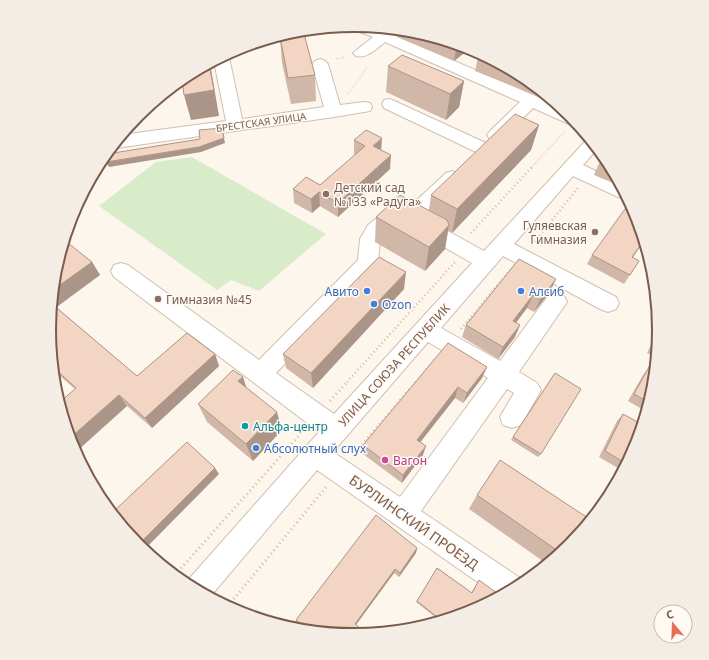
<svg xmlns="http://www.w3.org/2000/svg" width="709" height="660" font-family="'Noto Sans',sans-serif">
<style>
.green{fill:#d8ecc9}
.lines{fill:none;stroke-linecap:round;stroke-linejoin:round}
.minor-casing{stroke:#d1beb0;stroke-width:2}
.path-far2{stroke:#d9b8a5;stroke-width:2;stroke-dasharray:0.5 2;stroke-linecap:butt}
.path-far1{stroke:#d9b8a5;stroke-width:2.5;stroke-dasharray:1 3;stroke-linecap:butt}
.path{stroke:#d9b8a5;stroke-width:3;stroke-dasharray:1 3.5;stroke-linecap:butt}
.minor{fill:#fff;fill-rule:evenodd}
.wall{fill:#d1b7a8}
.shaded-wall{fill:#aa9588}
.building{fill:#f3d5c3;stroke:#aa9588}
.education-dot{fill:#8d6e63;stroke:#fffaf3;stroke-width:1.5}
.shop-dot{fill:#3f7fe0;stroke:#fffaf3;stroke-width:1.5}
.culture-dot{fill:#0f9aa8;stroke:#fffaf3;stroke-width:1.5}
.hotel-dot{fill:#d1479c;stroke:#fffaf3;stroke-width:1.5}
.labels{text-anchor:middle;dominant-baseline:central;stroke-width:3;stroke-linejoin:round;paint-order:stroke}
.far-street-label{font-size:10px;fill:#7a5c4d;stroke:#fffaf3}
.education-label{font-size:12px;fill:#785e54;stroke:#fffaf3;text-anchor:start}
.shop-label{font-size:12px;fill:#366cbe;stroke:#fffaf3;text-anchor:start}
.street-label{font-size:12px;fill:#7a5c4d;stroke:#fffaf3}
.culture-label{font-size:12px;fill:#0d838f;stroke:#fffaf3;text-anchor:start}
.hotel-label{font-size:12px;fill:#b23c85;stroke:#fffaf3;text-anchor:start}
.near-street-label{font-size:14px;fill:#7a5c4d;stroke:#fffaf3}
.rim{fill:none;stroke:#7a5c4d;stroke-width:2}
</style>
<rect width="100%" height="100%" fill="#fdf6ec"/>
<path class="green" d="M192 157 326 234 259 291 231 280 217 290 99 206 156 162Z"/>
<g class="lines">
<g class="minor-casing">
<path id="minor" d="M355 25 373 27 382 30 385 28 400 29 394 35 563 108 578 124H569L533 108 502 139 496 141 490 139 487 135 490 131 520 102 385 42C376 49 367 59 356 56L353 53 373 37 350 28 348 26Z
M227 54 229 57 242 119 324 107 312 64 315 61 320 59 325 61 328 64 340 105 364 102 370 103 372 107 370 111 334 117 116 148 112 147 121 135 226 121 214 61Z
M390 99 488 144 491 148 488 152 482 154 476 152 384 108 382 104 384 100Z
M589 137 598 148 583 165 619 182 628 198 618 197 573 176 514 244 616 297 619 303 616 309 608 312 600 309 503 256 441 328 500 361 548 296 556 293 564 296 567 302 519 372 537 383 541 390 521 425 512 428 503 425 500 417 514 393 507 389 421 511 523 580 524 583 499 597 317 470 210 597 186 584 188 580 319 432 114 277 111 271 114 265 121 263 128 265 259 360 358 260 360 239 368 225 389 208 418 199 446 173 452 171 458 173 461 177 458 181 432 209 403 218 382 235 380 239 378 263 375 269 276 373 334 414 472 263 414 230 411 225 414 220 421 218 428 220 484 251ZM428 342 488 378 400 497 333 452Z"/>
</g>
<path class="path-far2" d="M336 59 346 57
M348 94 365 71 367 65
M532 167 565 131"/>
<path class="path-far1" d="M471 233 533 166
M532 245 578 188
M461 329 510 270
M347 382 455 262
M416 382 437 357"/>
<path class="path" d="M330 401 348 381
M353 455 417 381
M175 575 304 430
M228 606 327 486"/>
<use href="#minor" class="minor"/>
</g>
<path class="wall" d="M398 29 414 31 468 47 467 51 454 61 397 37Z
M280 37 315 75 316 101 291 104 282 63Z
M479 52 524 77 558 104 475 71Z
M388 66 464 81 459 107 446 120 386 92Z
M539 125 531 150 452 233 448 231 445 249 425 271 375 242 376 217 429 210 431 195Z
M354 140 381 150 390 169 338 217 320 206 312 213 294 203 293 189 320 185 355 155 354 154Z
M603 154 608 161 621 185 620 186 594 175Z
M644 240 633 258 639 261 624 284 587 264 592 255Z
M68 243 92 262 100 275 56 307 137 376 215 354 219 366 152 428 127 406 75 389 53 370 50 330Z
M519 259 550 292 534 312 527 308 516 323 515 337 498 359 462 337 466 325Z
M404 289 313 388 286 368 283 354Z
M659 328 660 330 657 358 647 353Z
M487 367 482 378 463 403 455 398 420 442 423 455 402 483 363 454V445Z
M649 367 654 390 647 412 628 401 643 375Z
M555 373 541 454 538 457 511 440Z
M243 377 246 388 282 430 253 461 207 422 198 404Z
M623 414 636 447 623 471 599 457 617 421Z
M477 495 570 546 547 564 469 509Z
M417 548 416 553 399 577 394 573 356 625 361 629 360 631 354 635 306 630 297 622 296 620Z
M437 568 471 593 478 582 479 580 471 612 440 621 416 602Z"/>
<path class="shaded-wall" d="M457 44 468 47 467 51 454 61Z
M210 63 219 116 191 120 184 95Z
M464 81 459 107 446 120 450 94Z
M539 125 531 150 452 233 457 209Z
M222 128 225 143 201 152 109 167 106 162 199 147Z
M382 138 381 153 373 146Z
M391 155 390 169 338 217V203Z
M319 192 320 206 312 213 311 199Z
M449 225 445 249 425 271 429 247Z
M92 262 100 275 54 309 52 307 53 290Z
M406 272 404 289 313 388 311 373Z
M556 279 550 292 534 312 540 300Z
M533 295 527 308 508 333 513 321Z
M520 325 515 337 498 359 503 347Z
M215 354 219 366 152 428 145 418Z
M487 367 482 378 463 403 467 393Z
M243 377 249 396 238 381Z
M458 387 455 398 415 449 417 440Z
M119 395 127 406 76 452 73 447 70 438Z
M277 412 282 430 253 461 246 444Z
M426 446 423 455 402 483 403 475Z
M215 468 219 474 144 550 139 546 138 545Z
M417 548 416 553 399 577 400 573Z
M395 569 394 573 355 626V624Z"/>
<path class="building" d="M304 34 315 75 288 78 280 37Z
M402 55 464 81 450 94 388 66Z
M209 64 214 90 184 95 182 79 185 76Z
M515 114 539 125 457 209 431 195Z
M222 128 224 138 199 147 106 162 107 154 200 139 199 130Z
M366 130 382 138 373 146 391 155 338 203 319 192 311 199 293 189 306 177 320 185 365 146 354 140Z
M400 195 447 220 449 225 429 247 376 217Z
M630 202 636 213 644 240 632 257 639 261 630 275 592 255Z
M68 243 92 262 53 290 55 270 62 248Z
M379 257 406 272 311 373 283 354Z
M519 259 556 279 540 300 533 295 513 321 520 325 503 347 466 325Z
M52 304 137 376 187 333 215 354 145 418 119 395 70 438 59 403 76 388 53 367 50 330Z
M659 334 658 348 653 345Z
M448 343 487 367 467 393 458 387 417 440 426 446 403 475 363 445Z
M649 367 655 371 654 390 650 403 634 394Z
M233 370 243 377 238 381 277 412 246 444 198 404Z
M555 373 581 389 541 454 513 437Z
M623 414 643 425 636 447 627 464 605 451Z
M187 442 215 468 138 545 112 513Z
M500 460 591 520 570 546 561 553 477 495Z
M376 515 417 548 400 573 395 569 355 624 361 629 356 635 307 630 296 620Z
M437 568 472 593 479 580 501 596 471 612 442 621 417 601Z"/>
<g class="education-dot">
<circle cx="326" cy="194" r="4"/>
<circle cx="595" cy="232" r="4"/>
<circle cx="158" cy="299" r="4"/>
</g>
<g class="shop-dot">
<circle cx="367" cy="291" r="4"/>
<circle cx="521" cy="291" r="4"/>
<circle cx="374" cy="304" r="4"/>
<circle cx="256" cy="448" r="4"/>
</g>
<circle class="culture-dot" cx="245" cy="426" r="4"/>
<circle class="hotel-dot" cx="385" cy="460" r="4"/>
<g class="labels">
<g class="far-street-label">
<text transform="translate(261 122) rotate(-8)">БРЕСТСКАЯ УЛИЦА</text>
</g>
<g class="education-label">
<text x="334" y="187">Детский сад<tspan x="334" dy="14">№133 «Радуга»</tspan></text>
<text x="587" y="225" text-anchor="end">Гуляевская<tspan x="587" dy="14">Гимназия</tspan></text>
<text x="166" y="299">Гимназия №45</text>
</g>
<g class="shop-label">
<text x="359" y="291" text-anchor="end">Авито</text>
<text x="529" y="291">Алсиб</text>
<text x="382" y="304">Ozon</text>
<text x="264" y="448">Абсолютный слух</text>
</g>
<g class="street-label">
<text transform="translate(394 365) rotate(-48)">УЛИЦА СОЮЗА РЕСПУБЛИК</text>
</g>
<g class="culture-label">
<text x="253" y="426">Альфа-центр</text>
</g>
<g class="hotel-label">
<text x="393" y="460">Вагон</text>
</g>
<g class="near-street-label">
<text transform="translate(414 522) rotate(35)">БУРЛИНСКИЙ ПРОЕЗД</text>
</g>
</g>
<path d="M0 0H709V660H0ZM56 330a298 298 0 1 1 596 0a298 298 0 1 1-596 0Z" fill="#f4ede6" fill-rule="evenodd"/>
<path class="rim" d="M56 330a298 298 0 1 1 596 0a298 298 0 1 1-596 0Z"/>
<g transform="translate(673 624) rotate(341)"><circle r="19" fill="#fffaf3" stroke="#cabbb1"/>
<path d="M0-3L7 15L0 10L-7 15Z" fill="#e76f51"/>
<text y="-6" font-size="11" font-weight="bold" text-anchor="middle" fill="#7a5c4d">С</text>
</g>
</svg>
